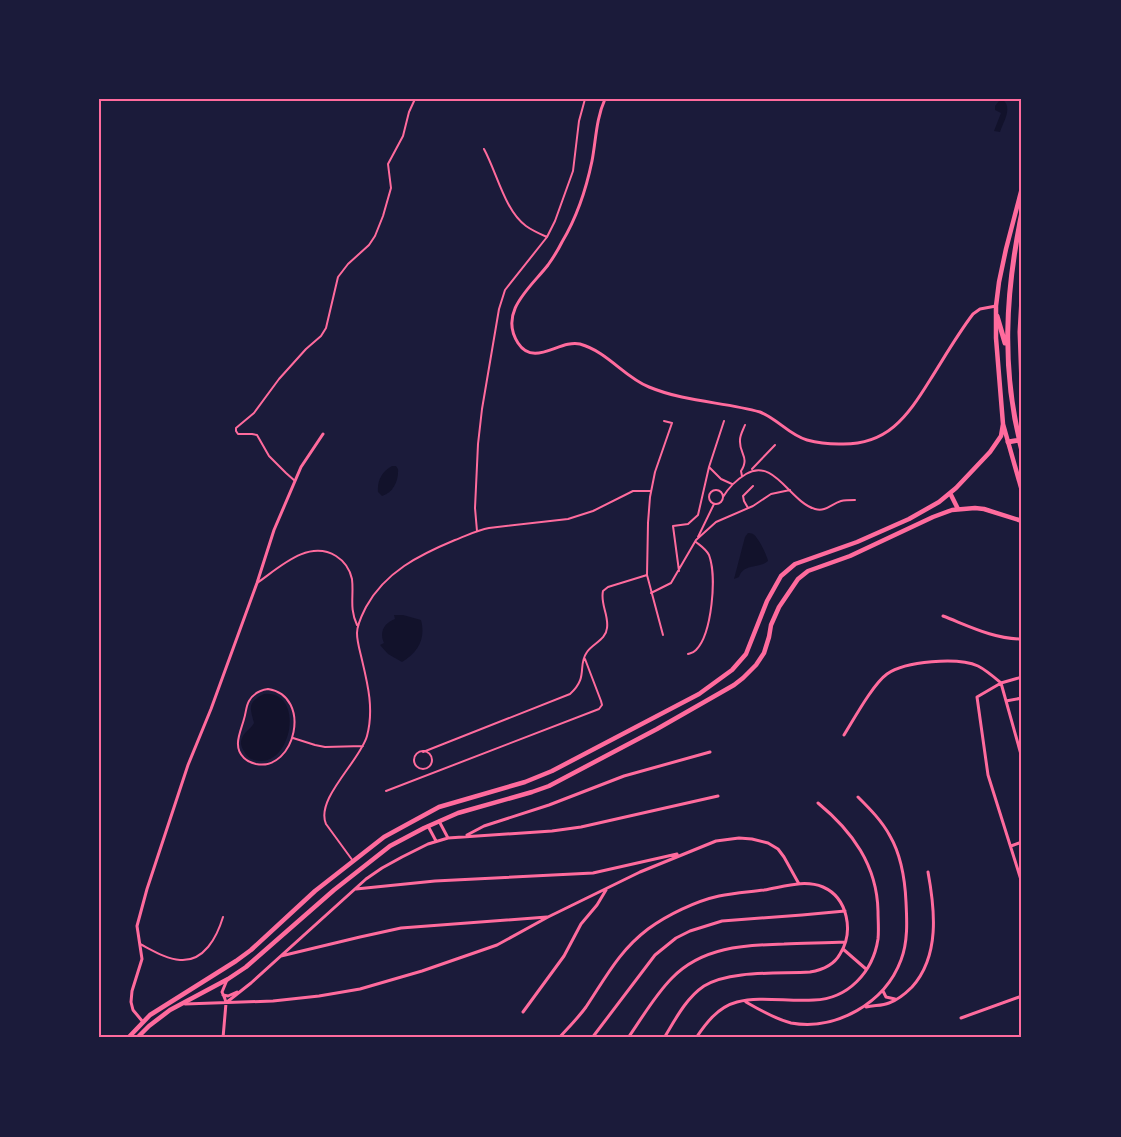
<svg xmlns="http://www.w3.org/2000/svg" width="1121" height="1137" font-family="Overpass,sans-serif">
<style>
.water{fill:#12122b}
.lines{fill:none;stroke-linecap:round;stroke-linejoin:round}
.pedestrian{stroke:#ff6b9d;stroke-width:2}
.minor{stroke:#ff6b9d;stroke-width:3}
.secondary{stroke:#ff6b9d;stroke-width:4.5}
.trunk{stroke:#ff6b9d;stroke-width:5}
.neatline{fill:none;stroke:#ff6b9d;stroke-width:2}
</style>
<rect width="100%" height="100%" fill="#1b1b3a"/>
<path class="water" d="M1003 100C1013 108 1003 122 1000 132L994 131 1001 113 995 110V106L999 101Z
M392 466H396L398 469C399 481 393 493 382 496L378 492C377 481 382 471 392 466Z
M748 533C749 533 751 533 753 534 758 537 767 555 768 561 759 569 744 563 739 577L734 579 745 537Z
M394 615H403L421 620C426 639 418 652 402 662L388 654 380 645 384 643C379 632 384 623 395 619Z
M264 694C274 693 283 697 287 707 296 727 282 768 254 760 250 759 246 756 244 751 241 747 240 742 242 738 244 732 251 729 254 723 250 708 247 702 264 694Z"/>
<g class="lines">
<path class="pedestrian" d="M484 149C497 173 505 211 526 226 533 231 540 234 547 237
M709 467 721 479 732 484
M752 469 775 445
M742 476 741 471C750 457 739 454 740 440 740 435 743 430 745 425
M295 481 286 473 269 456 257 435 252 434H238L236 431V428L254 413 279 379 306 349 321 336 326 328 338 277 348 264 369 245 375 236 383 216 391 188 388 164 403 136 409 112 415 99
M709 497a7 7 0 1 1 14 0a7 7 0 1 1-14 0Z
M723 497C729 487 736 480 746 474 774 457 790 502 815 509 826 512 831 504 841 501 845 500 850 500 855 500
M748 508 744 501 743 496 753 486
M477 531 475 508 478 444 482 409 499 309 505 290 547 237 555 221 573 171 579 121 585 99
M698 537 714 504
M679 571 673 526 688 524 698 515 709 467 724 421
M257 583C279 568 308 539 336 556 344 561 350 570 352 579 354 596 349 608 357 625
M651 593 671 583 696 540 716 522 753 506 771 494 790 490
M663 635 647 575 648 523 650 497 655 472 672 423 664 421
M688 654C691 653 693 653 696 650 712 634 717 576 709 555 706 549 701 546 696 542
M268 689C313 696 295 772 256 764 252 763 247 761 244 758 232 747 241 731 244 719 246 713 246 706 249 701 253 694 261 690 268 689Z
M293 738 315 745 325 747 363 746
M414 760a9 9 0 1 1 18 0a9 9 0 1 1-18 0Z
M423 752 570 694C589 677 577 666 587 652 593 643 606 640 607 628 609 615 600 604 603 591L608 587 647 575
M386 791 599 709 602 705 601 701 585 659
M353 861 326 824C315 799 360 761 367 736 374 710 368 685 362 660 360 651 357 642 357 633 357 624 362 615 366 607 385 572 419 555 455 540 466 536 477 530 489 528L568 519 593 511 633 491H651
M140 944C152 950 166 959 180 960 204 962 217 937 223 917"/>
<path class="minor" d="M605 99C596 119 596 140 592 161 586 190 577 217 562 242 558 250 553 258 548 265 531 287 498 312 518 343 534 368 560 339 580 344 608 352 624 377 649 387 685 402 724 402 760 412 778 419 789 435 807 440 818 443 828 444 839 444 887 446 907 417 930 380 944 358 957 335 973 314L980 309 996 306
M943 616C969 626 994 639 1022 639
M1006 701 1022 698
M844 735C854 719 873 684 887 674 905 661 958 657 978 666 986 670 994 677 1001 683L1022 677
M1022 758 1001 683 977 697 988 775 1022 883
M439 821 448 838
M428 826 436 841
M467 835 484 826 549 805 624 776 710 752
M1011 846 1022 842
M356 889 435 881 593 873 677 854
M843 949 866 969
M281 956 360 937 401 928 547 917
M883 991 886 997 895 999
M223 995 228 996 237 992
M227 1002 251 983 366 879 382 868 402 857 428 844 448 838 552 831 581 827 718 796
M746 1002C760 1010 775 1019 791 1023 836 1031 885 1003 901 960 908 942 907 921 906 902 905 880 901 855 890 836 882 821 870 809 858 797
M185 1004 273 1001 319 996 360 989 422 971 497 945 548 917 640 872 716 841 739 838 752 839 768 843 778 849 784 857 799 884
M866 1007C874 1005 882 1006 889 1003 898 1000 905 994 912 987 940 956 935 910 928 872
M523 1012 564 956 581 924 597 905 606 890
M961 1018 1022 996
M143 1022 133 1010 131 1002 132 991 142 959 137 926 147 889 188 765 211 709 257 583 274 530 301 467 323 434
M223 1038 226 1003 225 999 222 992 227 980
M559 1038C568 1028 578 1018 586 1007 606 977 619 951 648 929 667 915 696 901 719 896 734 893 749 892 764 890 783 887 804 879 823 887 848 898 854 932 840 954 834 965 822 970 810 972 779 974 730 970 704 986 686 998 675 1020 664 1038
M592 1038 655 955 676 938 690 931 722 921 802 915 845 911
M628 1038C642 1018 655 995 672 978 702 947 744 945 784 944 805 943 825 943 845 942
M696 1038C706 1023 718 1007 737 1002 761 996 789 1002 814 1000 848 999 873 972 878 939 879 930 878 920 878 911 877 865 852 831 818 803"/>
<path class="secondary" d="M1022 188 1006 249 999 282 996 306V338L1003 424 1022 491
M950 493 958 509
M128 1038 150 1015 236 961 251 950 315 891 384 837 439 807 525 782 552 771 699 694 732 670 746 654 767 601 781 576 795 564 857 542 909 519 939 502 956 488 990 452 1001 436 1003 424
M137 1038 149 1026 170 1010 228 979 246 967 334 890 390 846 424 828 458 813 532 792 549 786 657 729 734 685 743 678 756 665 764 653 769 637 771 625 779 607 798 579 808 571 850 556 933 517 952 510 975 508 984 509 1022 521"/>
<path class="trunk" d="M1022 212C1005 294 1001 370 1022 451
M1022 297 1020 332 1022 387
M997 316 1005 343
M1008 442 1019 440"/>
</g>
<rect width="1121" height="1137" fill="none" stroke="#1b1b3a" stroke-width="201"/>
<rect x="100" y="100" width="920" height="936" class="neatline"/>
</svg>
